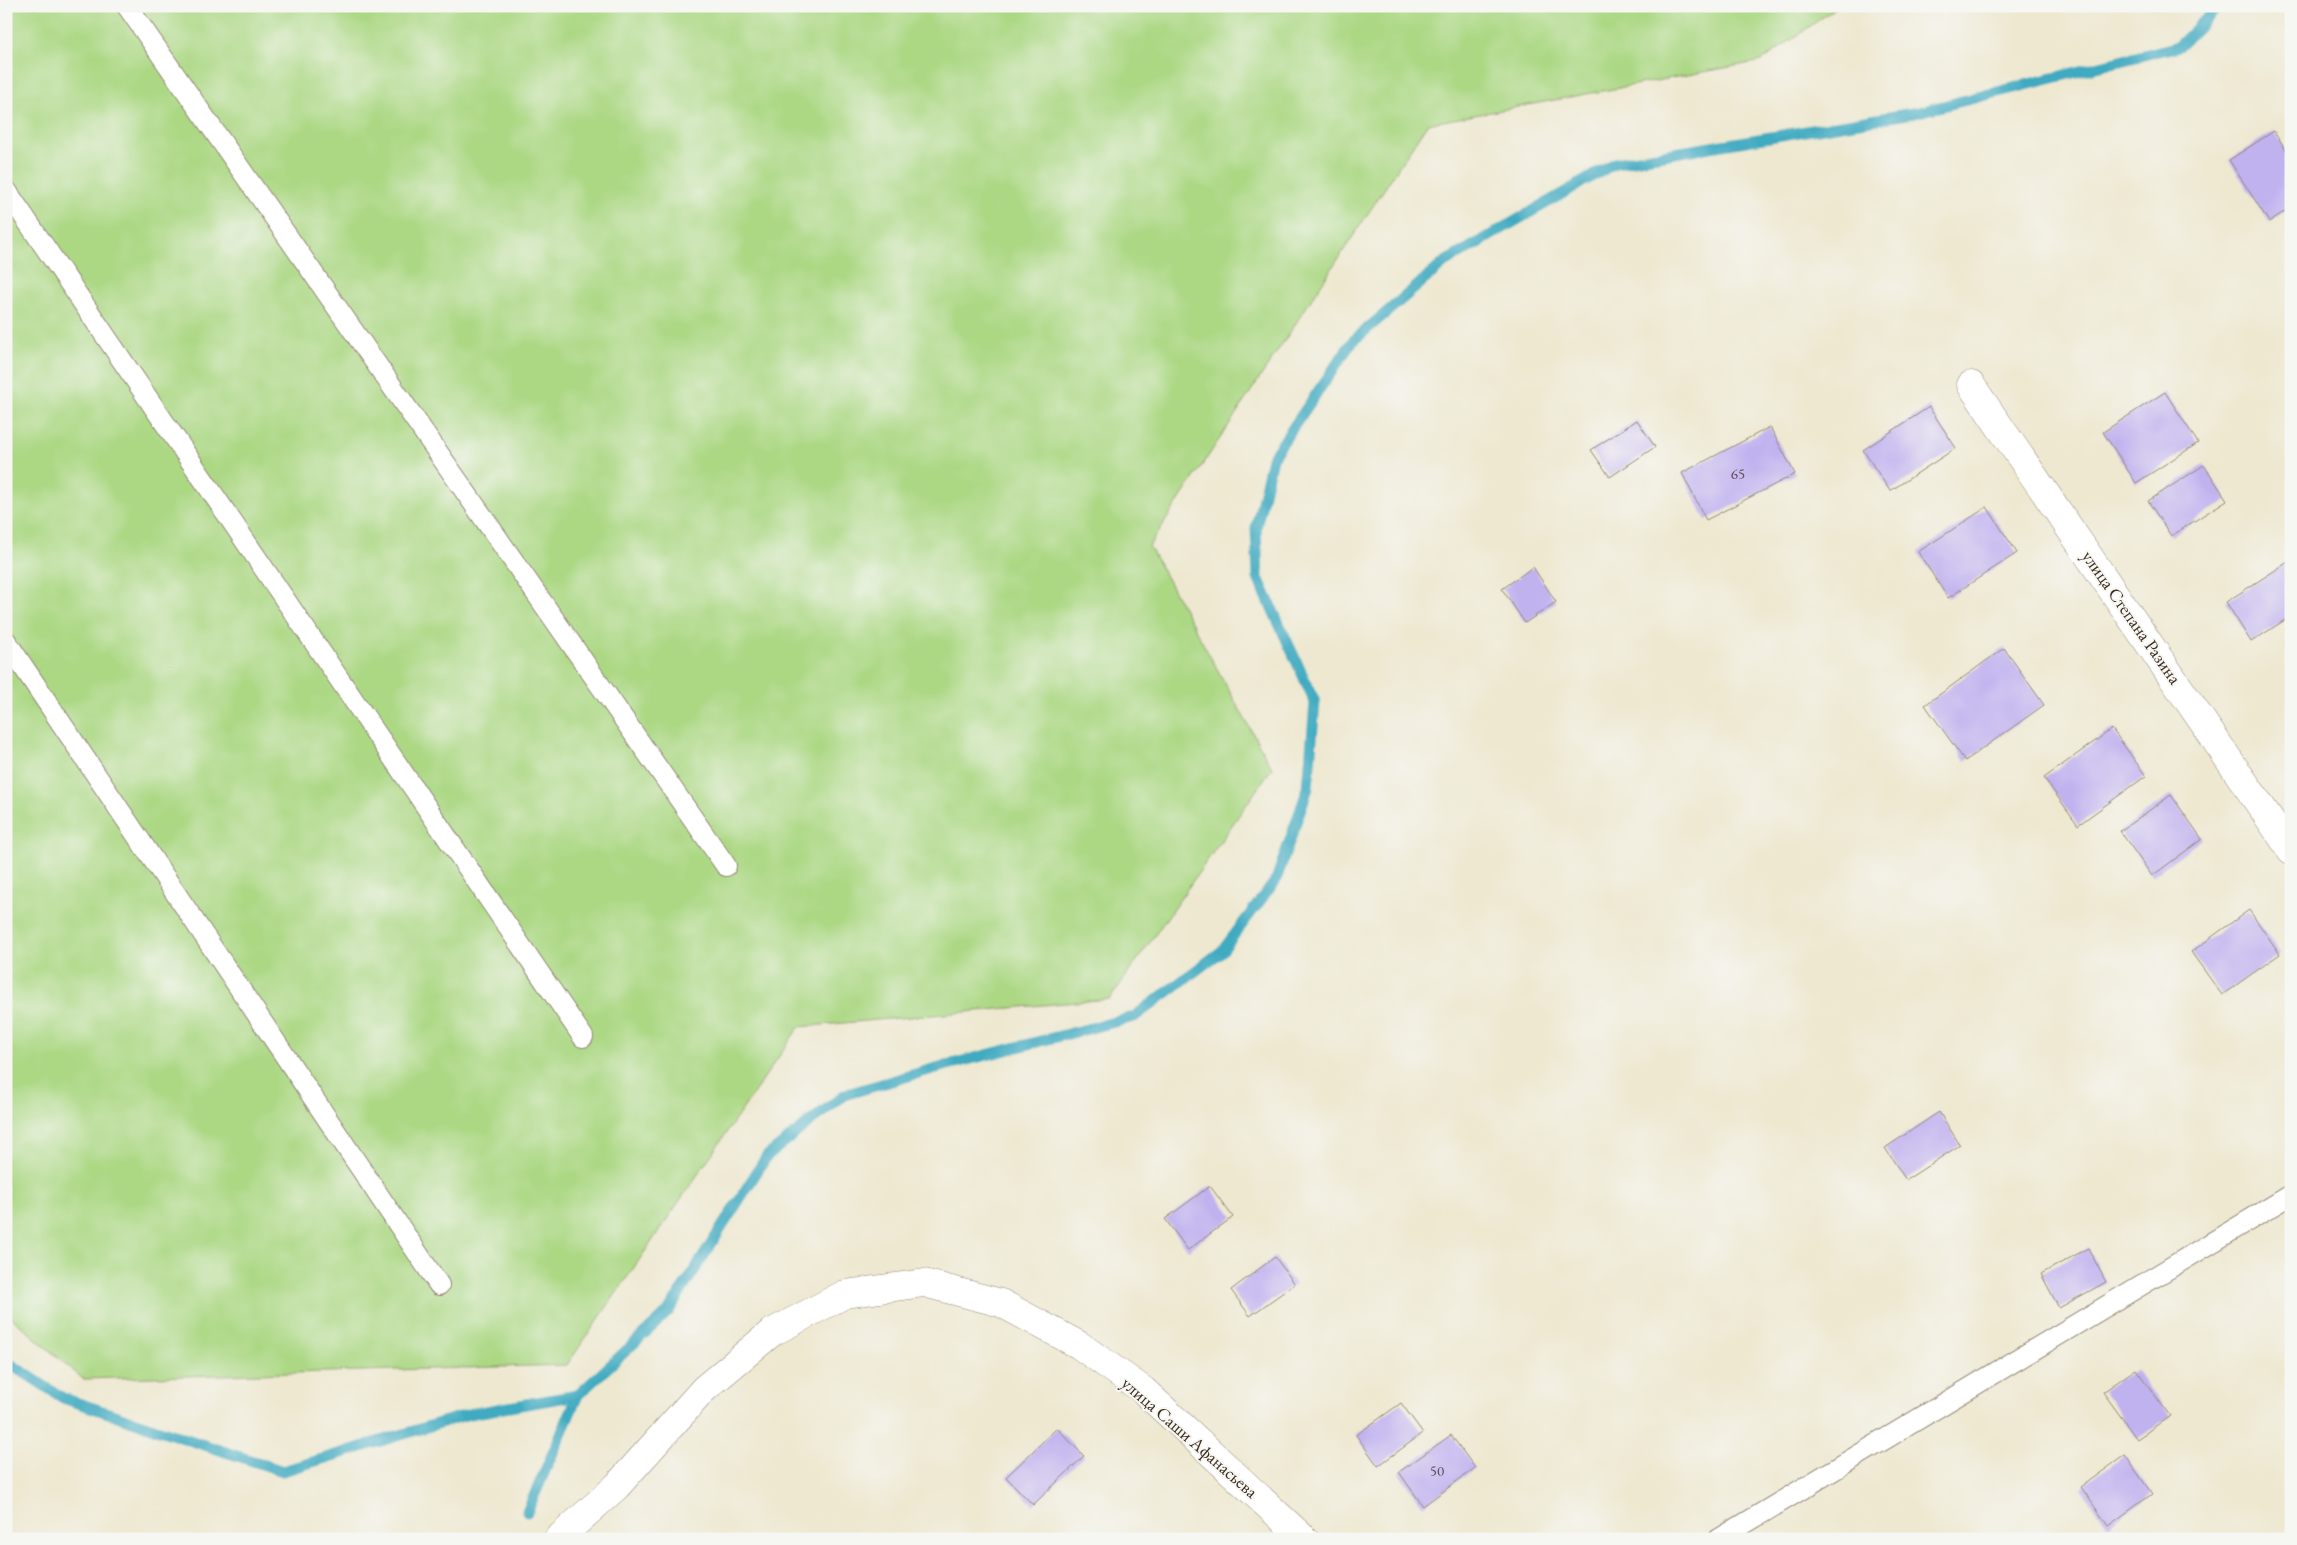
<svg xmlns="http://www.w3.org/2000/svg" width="2297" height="1545" font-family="'EB Garamond',serif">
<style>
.green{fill:#acd884;stroke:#748151}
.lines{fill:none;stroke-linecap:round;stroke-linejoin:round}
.stream{stroke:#41aac1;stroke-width:11}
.building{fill:#c0b1ef}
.lane-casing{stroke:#948977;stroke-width:22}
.street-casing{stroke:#948977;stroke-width:29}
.lane{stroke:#fff;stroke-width:20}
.street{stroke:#fff;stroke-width:28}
.labels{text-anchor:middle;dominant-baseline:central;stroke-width:4;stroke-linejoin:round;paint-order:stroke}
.number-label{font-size:15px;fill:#5c4c52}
.street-label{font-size:18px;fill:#3b2a1e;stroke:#f6f6f2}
</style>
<rect width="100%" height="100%" fill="#f6f6f2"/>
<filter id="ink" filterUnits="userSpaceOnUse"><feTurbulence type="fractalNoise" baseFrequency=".02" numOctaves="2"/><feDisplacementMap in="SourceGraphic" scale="10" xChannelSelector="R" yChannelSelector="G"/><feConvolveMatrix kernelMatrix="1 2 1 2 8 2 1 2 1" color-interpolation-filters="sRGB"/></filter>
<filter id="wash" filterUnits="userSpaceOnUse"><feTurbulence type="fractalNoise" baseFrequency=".0096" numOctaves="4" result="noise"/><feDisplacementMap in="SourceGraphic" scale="20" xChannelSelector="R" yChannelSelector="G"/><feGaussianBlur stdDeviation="1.12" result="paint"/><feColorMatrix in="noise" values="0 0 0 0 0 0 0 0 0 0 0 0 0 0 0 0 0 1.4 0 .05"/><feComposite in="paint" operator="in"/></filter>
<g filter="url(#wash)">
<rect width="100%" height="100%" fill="#eee8d0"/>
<path class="green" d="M6 6H1838L1762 61 1427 124 1149 546 1272 768 1110 999 799 1027 567 1365 83 1379 6 1313Z"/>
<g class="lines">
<path class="stream" d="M6 1361 63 1398 283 1471 469 1414 578 1395 668 1312 767 1156 844 1095 936 1068 1134 1017 1222 951 1276 880 1308 788 1315 702 1258 578 1256 528 1272 458 1352 342 1445 262 1615 163 1919 112 2179 46 2219 6
M527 1512 578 1395"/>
</g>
<g id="blocks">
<path class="building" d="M2274 131 2291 158V207L2269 222 2229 160Z
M2165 392 2198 443 2136 483 2103 432Z
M1929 407 1956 448 1890 491 1863 450Z
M1637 420 1655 447 1610 477 1591 450Z
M1770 427 1795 474 1706 520 1682 473Z
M2204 465 2227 500 2171 536 2148 501Z
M1987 507 2017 553 1948 598 1918 552Z
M2291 560V616L2251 642 2226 602Z
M1533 567 1556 602 1525 623 1502 589Z
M2004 648 2044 705 1965 761 1925 705Z
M2112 729 2146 776 2078 825 2044 778Z
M2171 795 2202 839 2152 876 2120 831Z
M2249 910 2280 954 2222 995 2191 952Z
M1939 1112 1960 1145 1906 1180 1885 1148Z
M1210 1186 1233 1217 1188 1250 1165 1219Z
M2088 1248 2106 1282 2059 1308 2041 1274Z
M1275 1257 1295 1284 1250 1316 1231 1290Z
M2136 1369 2170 1416 2137 1439 2103 1392Z
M1401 1403 1423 1433 1378 1466 1356 1435Z
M1057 1428 1084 1456 1033 1505 1006 1477Z
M1451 1435 1475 1468 1423 1506 1399 1472Z
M2125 1455 2152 1494 2108 1526 2081 1487Z"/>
</g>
</g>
<g filter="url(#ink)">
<use href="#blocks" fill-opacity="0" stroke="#948977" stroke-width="1"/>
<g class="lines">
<g class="lane-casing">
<path id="lane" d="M127 6 726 866
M6 190 583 1037
M6 641 439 1285
M1719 1539 2291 1195"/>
</g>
<g class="street-casing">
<path id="street" d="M1971 385 2291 850
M558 1539 617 1486 704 1389 771 1333 845 1294 924 1283 1001 1303 1079 1345 1143 1390 1304 1539"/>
</g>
<use href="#lane" class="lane"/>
<use href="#street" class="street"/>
</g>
</g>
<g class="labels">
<g class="number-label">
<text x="1738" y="473">65</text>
<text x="1437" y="1470">50</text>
</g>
<g class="street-label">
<text transform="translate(2132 617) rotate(55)">улица Степана Разина</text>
<text transform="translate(1190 1437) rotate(41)">улица Саши Афанасьева</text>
</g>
</g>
<rect width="2297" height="1545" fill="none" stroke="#f6f6f2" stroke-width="25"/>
</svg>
